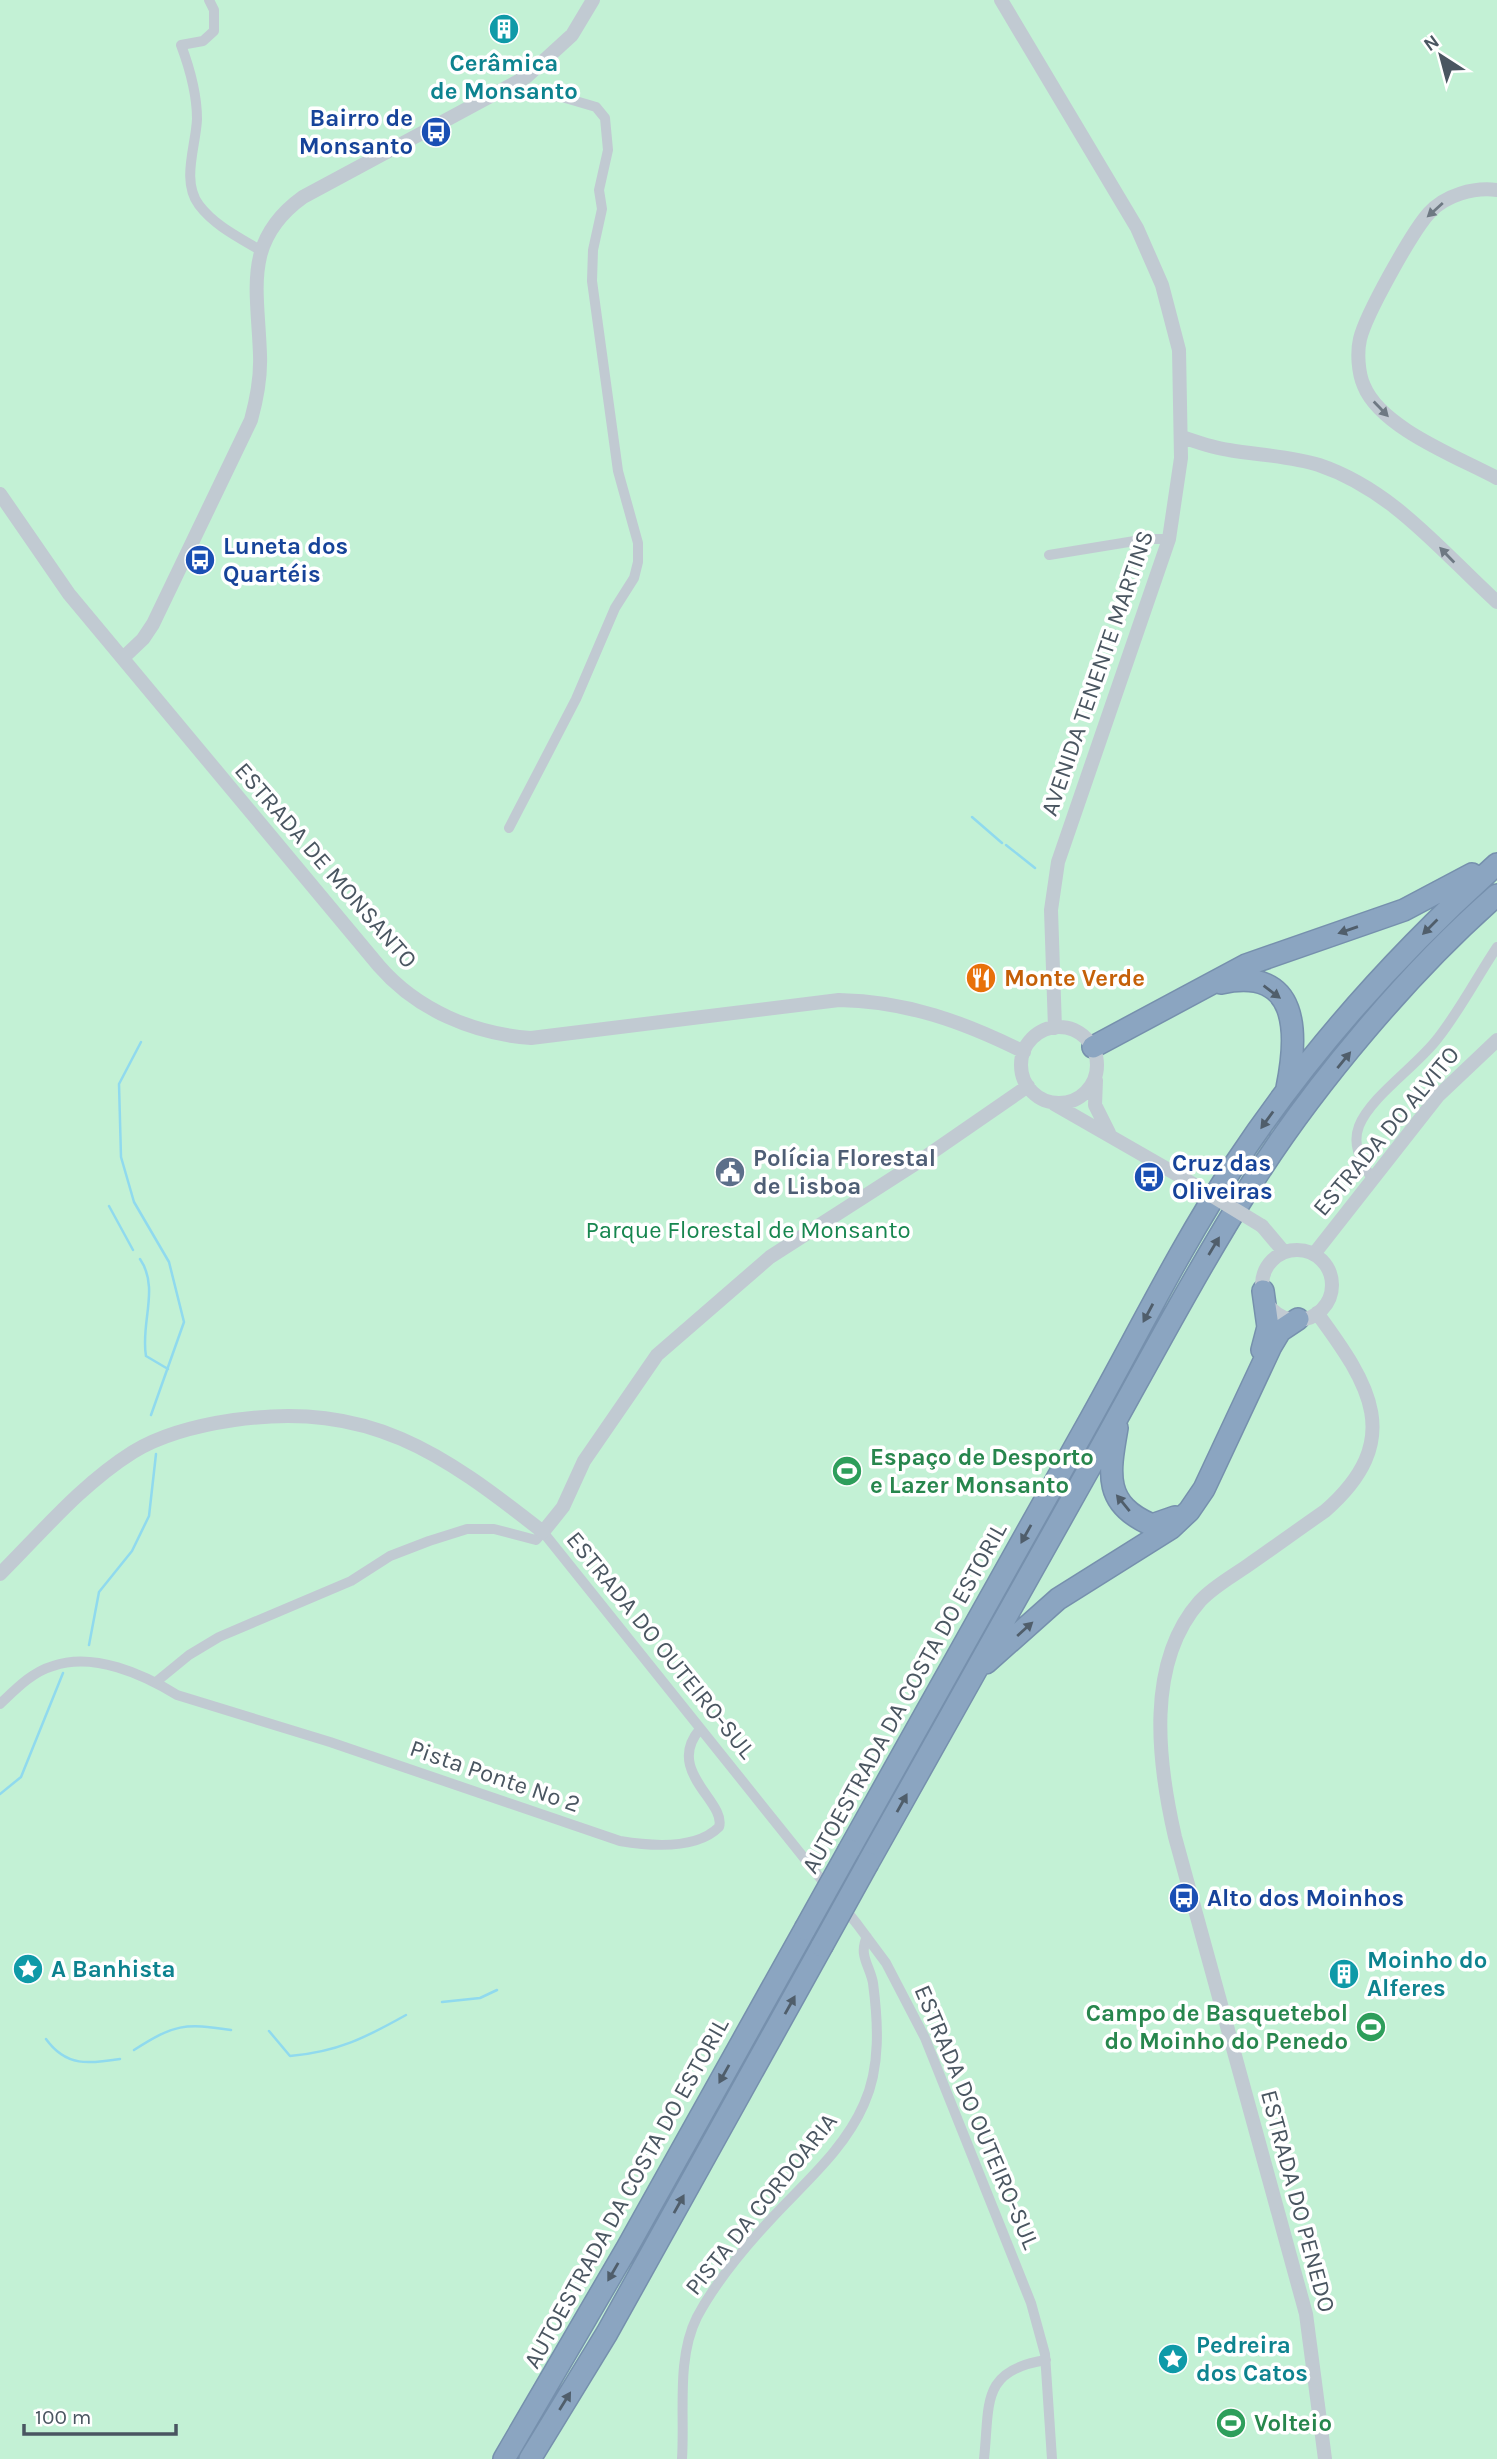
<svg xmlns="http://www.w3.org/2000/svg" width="1497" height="2459" font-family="Karla,sans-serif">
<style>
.green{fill:#c3f1d5}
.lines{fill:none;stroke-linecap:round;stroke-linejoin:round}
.stream{stroke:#90daee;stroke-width:2.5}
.motorway-casing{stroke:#7690ad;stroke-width:24}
.minor{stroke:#c1cad2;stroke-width:10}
.tertiary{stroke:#c1cad2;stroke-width:14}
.motorway{stroke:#8ba5c1;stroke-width:21}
.motorway-bridge-casing{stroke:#7690ad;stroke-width:24;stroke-linecap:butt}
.tertiary-bridge{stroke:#c1cad2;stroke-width:14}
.motorway-bridge{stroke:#8ba5c1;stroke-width:21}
.oneway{fill:#6e7983}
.oneway2{fill:#505e6b}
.labels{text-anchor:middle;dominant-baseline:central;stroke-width:7;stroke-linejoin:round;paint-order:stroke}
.culture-label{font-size:24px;font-weight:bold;fill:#0d838f;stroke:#fff;text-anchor:start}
.transit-label{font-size:24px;font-weight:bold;fill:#164399;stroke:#fff;text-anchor:start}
.street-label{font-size:24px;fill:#4a5661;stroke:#fff}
.food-label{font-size:24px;font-weight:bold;fill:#c56008;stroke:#fff;text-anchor:start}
.service-label{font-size:24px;font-weight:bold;fill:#4e5e75;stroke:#fff;text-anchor:start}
.park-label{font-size:24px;fill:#17864f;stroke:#fff}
.leisure-label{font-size:24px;font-weight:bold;fill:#27864d;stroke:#fff;text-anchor:start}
</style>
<rect width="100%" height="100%" fill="#f5f3f3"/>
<path class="green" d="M0 0H1497V2459H0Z"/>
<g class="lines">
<path class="stream" d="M972 817 1002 843
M1006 845 1035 868
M141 1042 119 1084 121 1157 134 1202 169 1262 184 1322 151 1415
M109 1206 133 1250
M140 1259C160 1288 140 1324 146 1356L168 1369
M89 1645 99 1592 132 1551 149 1516 156 1454
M0 1794 21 1777 63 1673
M442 2002 480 1998 497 1990
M269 2031 290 2056C337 2052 365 2038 406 2015
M46 2039C66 2067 89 2064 120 2059
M134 2050C175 2024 184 2023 231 2030"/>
<g class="motorway-casing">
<path id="motorway" d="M1221 983C1300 966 1298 1034 1287 1088
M1093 1047 1246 965 1404 910 1472 874
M1262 1350 1268 1327 1263 1291
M1117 1428C1109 1474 1103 1504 1152 1525L1175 1517
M986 1663 1058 1599 1171 1528 1189 1511 1204 1489 1271 1346 1280 1331 1298 1319
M849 1850C927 1711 1004 1572 1082 1434 1133 1344 1178 1250 1235 1164 1308 1053 1399 952 1497 864
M868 1863C945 1726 1022 1588 1099 1451 1149 1361 1197 1270 1252 1183 1314 1085 1410 971 1497 895
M504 2459 627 2248 805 1929
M530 2459 607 2333 822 1946"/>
</g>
<path class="minor" d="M209 0 214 10V31L203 41 181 45C190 69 197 94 197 119 196 146 181 181 199 205 214 225 238 237 260 250
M505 91 562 97 596 107 605 118 608 150 599 190 602 209 593 250 592 281 618 471 638 543V562L634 578 615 608 576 699 509 828
M1049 555 1147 539H1169
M1373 1181C1363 1163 1351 1147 1359 1126 1371 1096 1417 1066 1438 1038 1460 1010 1477 977 1497 947
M156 1682 189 1655 219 1637 351 1581 390 1556 429 1541 467 1529H494L536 1540 543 1532 857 1924 886 1963 925 2038 1031 2303 1045 2354 1052 2459
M0 1704C16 1689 32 1672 53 1666 94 1652 143 1674 177 1695L330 1742 620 1841C650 1846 696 1850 719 1827 727 1802 664 1771 700 1729
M682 2459C685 2414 676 2359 697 2317 715 2283 745 2247 771 2219 804 2183 844 2150 864 2104 881 2067 878 2021 873 1983 870 1966 858 1955 867 1937
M984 2459C990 2404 980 2370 1046 2360"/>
<path class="tertiary" d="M1001 0 1137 228 1162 285 1179 350 1181 458 1169 539 1058 862 1051 910 1055 1028
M1497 190C1474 187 1445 195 1429 213 1412 232 1366 314 1360 339 1357 352 1358 373 1364 386 1381 428 1458 457 1497 478
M1182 437C1197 442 1213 448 1229 450 1258 455 1290 456 1319 465 1393 490 1441 551 1497 602
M0 494 69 594 379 966C417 1010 474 1034 531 1038L839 1000C906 1001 964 1022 1024 1052
M123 658 143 639 153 624 251 420C257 398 261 378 260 355 258 290 242 241 303 197L526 77 572 35 593 0
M1021 1065a38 38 0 1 1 76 0a38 38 0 1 1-76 0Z
M1096 1080 1095 1105 1109 1133
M1054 1104 1183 1178
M1262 1226 1284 1252
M1262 1285a35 35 0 1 1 70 0a35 35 0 1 1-70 0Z
M1314 1254 1438 1096 1497 1040
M1317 1313C1370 1385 1406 1440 1325 1511 1299 1529 1273 1548 1247 1566 1231 1577 1213 1587 1200 1601 1145 1663 1158 1763 1175 1837L1306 2314 1325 2459
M0 1574C42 1532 82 1484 133 1452 162 1434 200 1425 234 1420 370 1401 441 1452 543 1532L563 1507 584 1461 657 1355 770 1257 918 1162 1028 1086"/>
<use href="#motorway" class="motorway"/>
<g class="motorway-bridge-casing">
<path id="motorway-bridge" d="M805 1929 849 1850
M822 1946 868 1863"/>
</g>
<path class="tertiary-bridge" d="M1183 1178 1262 1226"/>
<use href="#motorway-bridge" class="motorway-bridge"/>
</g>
<defs><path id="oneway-solid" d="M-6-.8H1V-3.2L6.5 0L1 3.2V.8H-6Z" transform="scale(1.75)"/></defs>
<g class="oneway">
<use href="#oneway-solid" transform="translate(1435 210) rotate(138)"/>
<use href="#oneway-solid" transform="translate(1381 409) rotate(46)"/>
<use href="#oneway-solid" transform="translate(1447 555) rotate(-134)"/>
</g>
<g class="oneway2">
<use href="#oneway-solid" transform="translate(1430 927) rotate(135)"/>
<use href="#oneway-solid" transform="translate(1348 930) rotate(161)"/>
<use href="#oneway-solid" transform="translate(1272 992) rotate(37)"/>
<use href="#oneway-solid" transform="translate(1344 1060) rotate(-51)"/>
<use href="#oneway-solid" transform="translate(1267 1120) rotate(126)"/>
<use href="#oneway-solid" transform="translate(1214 1246) rotate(-59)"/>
<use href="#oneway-solid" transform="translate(1148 1313) rotate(118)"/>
<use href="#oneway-solid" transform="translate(1123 1503) rotate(-129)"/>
<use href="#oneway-solid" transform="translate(1026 1534) rotate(119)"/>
<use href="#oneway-solid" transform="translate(1025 1629) rotate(-42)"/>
<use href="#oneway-solid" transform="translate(902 1803) rotate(-61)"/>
<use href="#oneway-solid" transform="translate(790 2005) rotate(-61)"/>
<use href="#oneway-solid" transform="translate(724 2074) rotate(119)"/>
<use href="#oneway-solid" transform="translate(679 2204) rotate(-61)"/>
<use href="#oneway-solid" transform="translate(613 2272) rotate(120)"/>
<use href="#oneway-solid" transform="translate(565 2401) rotate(-58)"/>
</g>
<defs>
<g id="building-disc" transform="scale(1.575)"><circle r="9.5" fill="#0f9aa8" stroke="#fff"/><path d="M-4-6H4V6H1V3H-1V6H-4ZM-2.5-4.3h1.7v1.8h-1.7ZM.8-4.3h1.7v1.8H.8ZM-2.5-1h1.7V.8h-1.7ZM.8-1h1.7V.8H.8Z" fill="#fff"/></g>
<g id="bus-disc" transform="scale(1.575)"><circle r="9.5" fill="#1a4fb4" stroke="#fff"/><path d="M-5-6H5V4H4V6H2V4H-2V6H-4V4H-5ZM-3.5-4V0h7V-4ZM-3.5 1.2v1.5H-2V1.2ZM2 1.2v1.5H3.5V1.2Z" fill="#fff"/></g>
<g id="restaurant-disc" transform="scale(1.575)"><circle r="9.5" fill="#e8710a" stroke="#fff"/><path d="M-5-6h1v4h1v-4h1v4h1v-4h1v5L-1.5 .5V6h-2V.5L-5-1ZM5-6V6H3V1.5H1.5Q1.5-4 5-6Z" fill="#fff"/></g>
<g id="civic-disc" transform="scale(1.575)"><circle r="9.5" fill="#5c6f8a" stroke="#fff"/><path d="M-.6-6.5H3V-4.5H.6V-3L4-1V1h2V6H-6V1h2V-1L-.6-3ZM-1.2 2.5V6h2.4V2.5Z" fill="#fff"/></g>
<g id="stadium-disc" transform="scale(1.575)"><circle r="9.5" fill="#2e9e5b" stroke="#fff"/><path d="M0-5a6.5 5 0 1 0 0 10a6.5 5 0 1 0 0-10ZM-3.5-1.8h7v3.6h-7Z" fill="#fff"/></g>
<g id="sight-disc" transform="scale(1.575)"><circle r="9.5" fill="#0f9aa8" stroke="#fff"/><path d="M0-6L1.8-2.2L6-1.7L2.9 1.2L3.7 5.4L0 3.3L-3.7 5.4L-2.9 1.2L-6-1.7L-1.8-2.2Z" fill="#fff"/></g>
</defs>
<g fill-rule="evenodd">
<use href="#building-disc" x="504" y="29"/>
<use href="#bus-disc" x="436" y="132"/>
<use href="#bus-disc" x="200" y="560"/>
<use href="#restaurant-disc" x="981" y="978"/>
<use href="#civic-disc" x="730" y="1172"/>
<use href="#bus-disc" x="1149" y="1177"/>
<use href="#stadium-disc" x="847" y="1471"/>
<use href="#bus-disc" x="1184" y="1898"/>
<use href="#sight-disc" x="28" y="1969"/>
<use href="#building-disc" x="1344" y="1974"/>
<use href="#stadium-disc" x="1371" y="2027"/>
<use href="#sight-disc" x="1173" y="2359"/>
<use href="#stadium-disc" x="1231" y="2423"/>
</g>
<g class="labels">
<g class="culture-label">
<text x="504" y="63" text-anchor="middle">Cerâmica<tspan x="504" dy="28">de Monsanto</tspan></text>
<text x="1367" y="1960">Moinho do<tspan x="1367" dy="28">Alferes</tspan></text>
<text x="51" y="1969">A Banhista</text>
<text x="1196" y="2345">Pedreira<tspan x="1196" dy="28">dos Catos</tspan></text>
</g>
<g class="transit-label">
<text x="413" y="118" text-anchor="end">Bairro de<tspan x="413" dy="28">Monsanto</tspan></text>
<text x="223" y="546">Luneta dos<tspan x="223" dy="28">Quartéis</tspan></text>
<text x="1172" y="1163">Cruz das<tspan x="1172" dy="28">Oliveiras</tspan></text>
<text x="1207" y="1898">Alto dos Moinhos</text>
</g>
<g class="street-label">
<text transform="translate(1097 673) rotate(-71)">AVENIDA TENENTE MARTINS</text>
<text transform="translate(326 865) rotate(49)">ESTRADA DE MONSANTO</text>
<text transform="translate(1386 1131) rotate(-50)">ESTRADA DO ALVITO</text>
<text transform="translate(661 1645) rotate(51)">ESTRADA DO OUTEIRO-SUL</text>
<text transform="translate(904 1698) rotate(-61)">AUTOESTRADA DA COSTA DO ESTORIL</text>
<text transform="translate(495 1776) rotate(19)">Pista Ponte Nº 2</text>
<text transform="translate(977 2117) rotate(67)">ESTRADA DO OUTEIRO-SUL</text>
<text transform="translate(626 2193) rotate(-61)">AUTOESTRADA DA COSTA DO ESTORIL</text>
<text transform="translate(1298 2201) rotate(75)">ESTRADA DO PENEDO</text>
<text transform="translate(761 2204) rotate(-51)">PISTA DA CORDOARIA</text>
</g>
<g class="food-label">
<text x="1004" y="978">Monte Verde</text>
</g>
<g class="service-label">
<text x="753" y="1158">Polícia Florestal<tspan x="753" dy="28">de Lisboa</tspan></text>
</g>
<g class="park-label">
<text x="748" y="1230">Parque Florestal de Monsanto</text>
</g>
<g class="leisure-label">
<text x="870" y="1457">Espaço de Desporto<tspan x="870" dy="28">e Lazer Monsanto</tspan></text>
<text x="1348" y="2013" text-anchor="end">Campo de Basquetebol<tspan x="1348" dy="28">do Moinho do Penedo</tspan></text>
<text x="1254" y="2423">Volteio</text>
</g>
</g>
<g transform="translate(1441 56) rotate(324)" stroke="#ffffff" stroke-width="5" paint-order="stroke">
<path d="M0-5L12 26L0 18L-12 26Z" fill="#4a5661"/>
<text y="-10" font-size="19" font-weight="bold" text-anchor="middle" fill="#4a5661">N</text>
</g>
<path d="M24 2424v10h152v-10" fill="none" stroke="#4a5661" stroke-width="3.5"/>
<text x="35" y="2424" font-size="21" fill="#4a5661" stroke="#ffffff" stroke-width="5" paint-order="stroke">100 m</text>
</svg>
